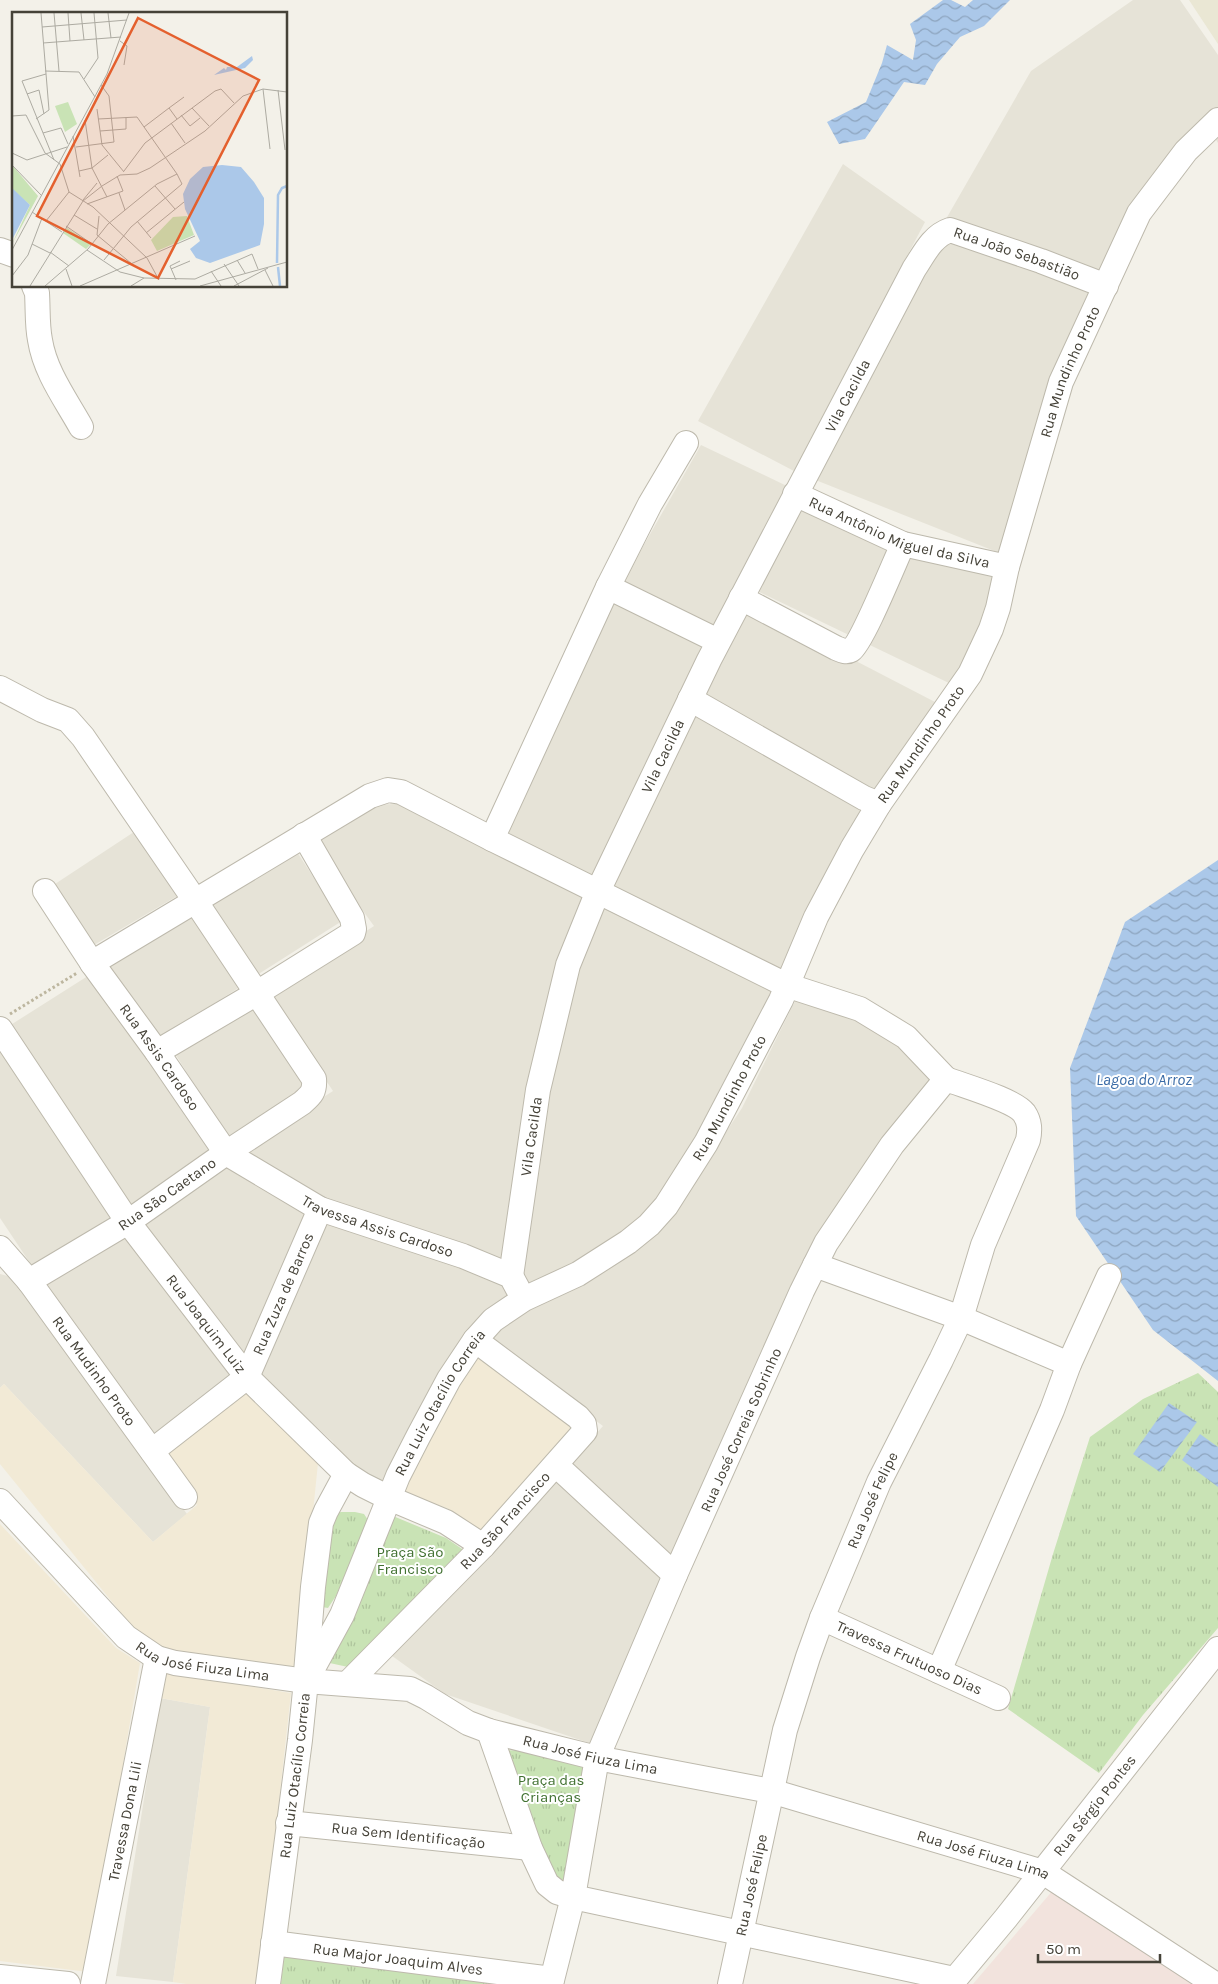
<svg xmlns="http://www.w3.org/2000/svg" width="1218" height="1984" font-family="Karla,sans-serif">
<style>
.residential{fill:#e6e3d7}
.commercial{fill:#f2ead6}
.education{fill:#eae7d4}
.medical{fill:#f2e3dd}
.grass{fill:url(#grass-tufts)}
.water{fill:url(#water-waves)}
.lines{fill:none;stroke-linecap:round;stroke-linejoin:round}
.minor-casing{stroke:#bdb9ac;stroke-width:26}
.path{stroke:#bdb69f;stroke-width:3;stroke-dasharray:2.5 2.5;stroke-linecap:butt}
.minor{stroke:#fff;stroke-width:24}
.labels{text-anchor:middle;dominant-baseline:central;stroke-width:4;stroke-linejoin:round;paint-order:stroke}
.street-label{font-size:15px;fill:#454238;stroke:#fff}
.park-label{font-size:15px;fill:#417131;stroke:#fff}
.water-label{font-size:16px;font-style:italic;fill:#3b6ca7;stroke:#fff}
.inset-river{fill:none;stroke:#abc8e9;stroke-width:2.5}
.inset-road{fill:none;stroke:#adaba2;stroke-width:1}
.view{fill:#e4602e;fill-opacity:0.15;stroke:#e4602e;stroke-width:2.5}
.inset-edge{fill:none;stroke:#454238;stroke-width:2.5}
</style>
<defs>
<pattern id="grass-tufts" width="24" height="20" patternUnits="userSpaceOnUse" patternTransform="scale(1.25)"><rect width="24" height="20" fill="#c9e3b5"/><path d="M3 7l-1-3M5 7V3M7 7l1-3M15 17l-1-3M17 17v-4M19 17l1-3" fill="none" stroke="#aec49c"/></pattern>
<pattern id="water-waves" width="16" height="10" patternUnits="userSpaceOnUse" patternTransform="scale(1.25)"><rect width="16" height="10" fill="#abc8e9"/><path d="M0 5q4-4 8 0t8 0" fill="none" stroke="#8da4be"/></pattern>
</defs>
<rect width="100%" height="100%" fill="#f3f1e9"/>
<path class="residential" d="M1133 0H1180L1218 55V143L1209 129 1103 279 946 219 1031 71Z
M843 164 925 222 794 471 698 421Z
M945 236 1089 289 1076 360 1007 556 813 479Z
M701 445 789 487 715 628 621 585Z
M804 495 998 575 991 615 951 684 753 589Z
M612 600 704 645 593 879 501 835Z
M746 604 935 702 875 792 703 695Z
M692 711 866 805 783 974 611 888Z
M397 804 590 895 504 1262 323 1201 241 1150 333 1091 269 995 374 926 311 839 366 805Z
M140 828 184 892 94 945 55 884Z
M295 849 342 921 257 975 207 898Z
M603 903 780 991 746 1054 657 1204 613 1243 532 1290 519 1274 552 1070 579 969Z
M195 908 243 985 159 1039 104 962Z
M91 974 216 1149 129 1208 9 1026Z
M797 997 855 1015 896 1039 936 1087 813 1251 592 1744 445 1694 388 1653 493 1550 603 1426 486 1339 680 1201 742 1108Z
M250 1000 306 1086 227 1137 174 1052Z
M0 1042 113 1217 32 1266 0 1218Z
M226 1163 308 1213 243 1359 139 1225Z
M322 1221 504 1282 513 1295 384 1486 341 1465 333 1442 258 1373Z
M124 1235 232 1374 154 1436 41 1281Z
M0 1274 15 1278 187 1514 153 1542 4 1384 0 1388Z
M160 1698 210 1707 173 1982 116 1976Z"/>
<path class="commercial" d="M476 1351 578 1430 481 1533 447 1508 401 1492Z
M4 1384 153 1542 197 1505 166 1454 246 1392 318 1463 297 1669 188 1658 143 1640 0 1464V1388Z
M0 1524 116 1648 140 1663 88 1972 0 1961Z
M161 1672 291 1693 259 1984H186L173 1982 210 1707 160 1698Z"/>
<path class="education" d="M1189 0H1218V44Z"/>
<path class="medical" d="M1054 1889 1200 1984H973Z"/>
<path class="grass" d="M1198 1373 1218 1392V1628L1143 1715 1099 1773 1008 1709 1053 1554 1090 1437 1143 1399Z
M341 1512H355L364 1514 368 1520 336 1596 328 1608 322 1607 332 1514Z
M393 1516 446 1538 465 1551 348 1667 325 1662Z
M505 1750 529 1751 584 1763 567 1873 563 1882 552 1881Z
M284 1955 517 1984H281Z"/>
<path class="water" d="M943 0H951L965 7 973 0H1010L984 26 960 37 937 64 925 85 904 82 865 139 839 144 827 122 866 102 882 63 887 45 913 60 916 40 910 24Z
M1218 860V1381L1153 1330 1076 1216 1070 1068 1125 922Z
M1169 1403 1197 1422 1160 1472 1133 1454Z
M1200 1434 1218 1447V1487L1182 1460Z"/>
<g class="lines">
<g class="minor-casing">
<g id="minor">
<path d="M0 250 14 255"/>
<path d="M34 286 37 293C38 309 37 325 40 340 45 372 66 400 81 427"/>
<path id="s1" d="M795 494 903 544 1007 567"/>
<path d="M608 587 650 504 686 443"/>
<path d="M741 598 836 648C841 650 846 653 851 650 862 643 895 561 903 544"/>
<path d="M0 688 42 710 68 720 83 737 196 902 314 1079C315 1092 311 1095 302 1103L226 1153 128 1222 29 1281"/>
<path d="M690 699 864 798 879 804"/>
<path d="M492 839 608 587 718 641"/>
<path id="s2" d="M45 891 92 963 157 1052 226 1153 320 1209 463 1256 511 1276 518 1289"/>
<path d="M92 963 370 796 388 790 401 792 492 839 786 985 860 1009 906 1037 946 1079 892 1145 826 1243 802 1291 675 1575 597 1758 573 1897 551 1984"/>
<path id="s3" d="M0 1029 128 1222 247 1377 346 1474 363 1485 389 1498 446 1522 483 1546"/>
<path d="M157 1052 257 993 353 933 354 929 352 918 304 835"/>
<path id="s4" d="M0 1248 29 1281 185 1497"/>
<path d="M815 1265 961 1318 1069 1364"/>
<path id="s5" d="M511 1276 538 1090 568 965 598 891 709 660 914 269C924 254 932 236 950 230L1041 261 1106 286"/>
<path id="s6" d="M152 1451 247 1377 320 1209"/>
<path d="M556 1465 675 1575"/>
<path id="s7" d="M0 1501 126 1637 157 1658 175 1663 306 1681 410 1689 426 1697 468 1723 489 1731 597 1758 771 1791 1043 1872 1215 1984"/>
<path id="s8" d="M822 1618 998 1698"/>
<path d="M939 1671 1052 1410 1069 1364 1109 1276"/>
<path d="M306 1673 313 1587 321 1523 326 1511 346 1474"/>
<path id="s9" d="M348 1683 483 1546 585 1431 584 1424 578 1417 475 1340"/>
<path d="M489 1731 530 1848 547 1884 557 1892 573 1897 954 1979"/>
<path id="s10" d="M288 1823 530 1848"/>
<path id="s11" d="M273 1943 552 1979"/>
<path d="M0 1977 68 1984"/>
<path id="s12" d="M93 1984 157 1658"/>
<path id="s13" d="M268 1984 300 1740 306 1681 342 1615 398 1476 419 1435 449 1379 475 1340 493 1320 524 1299 578 1274 628 1242 649 1225 666 1206 706 1143 781 1000 816 917 852 849 879 804 970 674 991 629 998 608 1007 567 1061 382 1139 213 1186 151 1218 120"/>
<path id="s14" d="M730 1984 785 1730 808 1657 822 1618 879 1482 941 1360 961 1318 983 1245 1028 1140C1030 1130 1030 1122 1024 1113 1014 1100 964 1086 946 1079"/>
<path id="s15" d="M951 1984 1006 1918 1218 1649"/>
</g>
</g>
<path class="path" d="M10 1014 77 973"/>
<use href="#minor" class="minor"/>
</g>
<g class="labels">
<g class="street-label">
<text stroke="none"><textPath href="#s5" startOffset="1219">Rua João Sebastião</textPath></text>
<text stroke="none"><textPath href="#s13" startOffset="1856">Rua Mundinho Proto</textPath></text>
<text stroke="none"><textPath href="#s5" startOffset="951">Vila Cacilda</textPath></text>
<text stroke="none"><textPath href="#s1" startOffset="112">Rua Antônio Miguel da Silva</textPath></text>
<text stroke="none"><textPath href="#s13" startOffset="1451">Rua Mundinho Proto</textPath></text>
<text stroke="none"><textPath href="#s5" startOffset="546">Vila Cacilda</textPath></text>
<text stroke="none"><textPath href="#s2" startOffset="202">Rua Assis Cardoso</textPath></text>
<text stroke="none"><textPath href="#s13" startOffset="1048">Rua Mundinho Proto</textPath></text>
<text stroke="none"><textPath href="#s5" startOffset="141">Vila Cacilda</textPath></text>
<text transform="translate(167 1194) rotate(-35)">Rua São Caetano</text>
<text stroke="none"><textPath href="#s2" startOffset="488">Travessa Assis Cardoso</textPath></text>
<text stroke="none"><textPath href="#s6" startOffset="211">Rua Zuza de Barros</textPath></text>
<text stroke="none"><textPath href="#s3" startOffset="360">Rua Joaquim Luiz</textPath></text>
<text stroke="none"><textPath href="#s4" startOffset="155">Rua Mudinho Proto</textPath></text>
<text stroke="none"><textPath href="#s13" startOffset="615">Rua Luiz Otacílio Correia</textPath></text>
<text transform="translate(741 1430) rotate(-66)">Rua José Correia Sobrinho</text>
<text stroke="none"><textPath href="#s14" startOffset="506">Rua José Felipe</textPath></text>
<text stroke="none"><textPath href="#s9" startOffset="226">Rua São Francisco</textPath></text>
<text stroke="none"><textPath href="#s8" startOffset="96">Travessa Frutuoso Dias</textPath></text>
<text stroke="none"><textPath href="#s7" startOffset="268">Rua José Fiuza Lima</textPath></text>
<text stroke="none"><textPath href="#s7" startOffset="672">Rua José Fiuza Lima</textPath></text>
<text stroke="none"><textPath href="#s13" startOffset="210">Rua Luiz Otacílio Correia</textPath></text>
<text stroke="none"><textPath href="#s15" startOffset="229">Rua Sérgio Pontes</textPath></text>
<text stroke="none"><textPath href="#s12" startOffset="166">Travessa Dona Lili</textPath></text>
<text stroke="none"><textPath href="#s10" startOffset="121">Rua Sem Identificação</textPath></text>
<text stroke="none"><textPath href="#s7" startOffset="1078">Rua José Fiuza Lima</textPath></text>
<text stroke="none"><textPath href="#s14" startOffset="101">Rua José Felipe</textPath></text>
<text stroke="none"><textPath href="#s11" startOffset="126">Rua Major Joaquim Alves</textPath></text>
</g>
<g class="park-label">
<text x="410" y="1552">Praça São<tspan x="410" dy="17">Francisco</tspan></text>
<text x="551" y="1780">Praça das<tspan x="551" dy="17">Crianças</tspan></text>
</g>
<g class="water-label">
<text x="1144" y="1079">Lagoa do Arroz</text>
</g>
</g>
<g transform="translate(12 12)">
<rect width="275" height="275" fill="#f3f1e9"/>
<path d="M0 153 26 184 0 232 18 193 0 177ZM175 204 182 223 145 239 139 228 161 205ZM55 216 79 232 74 237 51 221Z" fill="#c9e3b5"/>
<path d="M56 90 65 112 53 120 43 94Z" fill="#c9e3b5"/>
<path d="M240 44 241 48 233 56 202 63 212 56 214 58 215 55H225ZM210 153 229 155 242 170 252 186V212L248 233 198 251 184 246 178 237 188 229 173 197 171 182 178 167 191 155ZM0 176 18 193 0 228Z" fill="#abc8e9"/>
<path class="inset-river" d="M265 251 266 183 270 176 275 174M266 255 268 274"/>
<path class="inset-road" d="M42 1 47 59M56 1 58 29M69 1 72 28M96 1 99 26M30 15 115 8M108 29 115 34 112 53M31 31 109 25M33 59 67 60 83 85M34 62 10 69 42 148M72 67 86 46 82 1M251 77 258 137M266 78 273 138M15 82 27 78 32 102M157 96 172 85M180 96 197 114M85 97 90 133 112 160M169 103 178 114 188 106M0 104 14 103 33 141 48 152 57 180 81 195 135 246 147 268M24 107 37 98 29 1M73 108 80 156 95 185M159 111 173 131M132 115 157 96 165 107M88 119 114 117V105M31 121 49 116 56 132M61 124 68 165M64 135 102 130 97 84 89 73M0 141 15 148 55 135M0 153 29 183M67 159 80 156 96 143M112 159 133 131 203 79 209 77 222 91M143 174 163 197M107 181 113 198M71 188 85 171M75 192 111 179 105 164M20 200 50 220M62 203 85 217M87 204 85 223 120 252M34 209 57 180M125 209 139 226M275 212V258M54 214 80 232M134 221 172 190M20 232 38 241M0 238 95 62 117 1M75 238 108 260 132 266 183 267 240 242 246 257M38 240 57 254M92 248 119 215 170 172 165 162M225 248 233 261M212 252 227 274M54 257 60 274M159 257 178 249M253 258 261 274M199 259 209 274M0 264 16 243 30 206M164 268 158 254 168 249M18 274 71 189 90 174 108 163 125 162 138 156 193 119 231 84 251 77 275 80M33 274 76 237 96 212 145 172 165 162 125 105 86 107M68 274 183 224M119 274 132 266M188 274 275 250M222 274 256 256"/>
<path class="view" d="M126 6 247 68 146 266 25 204Z"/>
<rect width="275" height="275" class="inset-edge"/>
</g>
<path d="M1038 1954v8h122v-8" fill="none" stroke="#454238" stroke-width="2.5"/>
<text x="1046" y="1954" font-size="15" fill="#454238" stroke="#ffffff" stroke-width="4" paint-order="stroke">50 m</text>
</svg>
